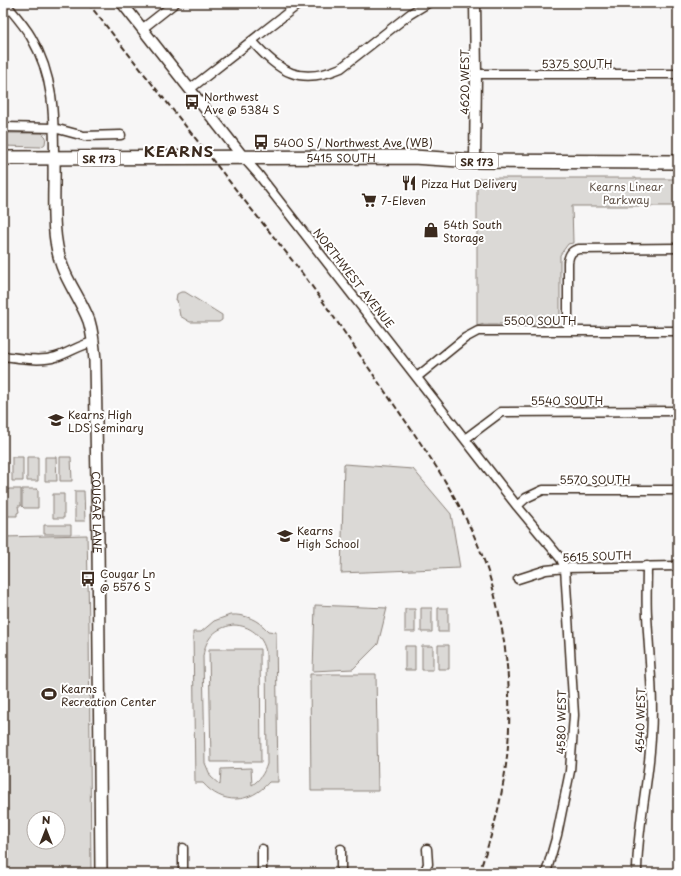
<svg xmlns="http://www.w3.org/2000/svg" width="681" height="876" font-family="'Playpen Sans',sans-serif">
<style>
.green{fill:#dbd9d6;stroke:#8b827a;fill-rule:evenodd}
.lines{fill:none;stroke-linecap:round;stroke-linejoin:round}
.minor-casing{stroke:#3b2a1e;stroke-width:11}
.tertiary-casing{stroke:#3b2a1e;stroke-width:13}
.secondary-casing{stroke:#3b2a1e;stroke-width:14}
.primary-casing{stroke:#3b2a1e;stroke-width:16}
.minor{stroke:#fff;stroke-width:8}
.tertiary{stroke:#fff;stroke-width:10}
.secondary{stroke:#fff;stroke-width:11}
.primary{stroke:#fff;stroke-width:13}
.rail{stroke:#3b2a1e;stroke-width:2;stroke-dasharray:6 3;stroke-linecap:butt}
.labels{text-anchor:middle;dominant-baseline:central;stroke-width:4;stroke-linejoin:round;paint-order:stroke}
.shield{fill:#fff;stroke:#766a62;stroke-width:1}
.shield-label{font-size:10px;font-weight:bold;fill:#3b2a1e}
.street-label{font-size:11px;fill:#3b2a1e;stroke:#fff}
.poi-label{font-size:11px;fill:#3b2a1e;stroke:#fff;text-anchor:start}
.park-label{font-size:11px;fill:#63564c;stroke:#fff}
.district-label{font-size:15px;font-weight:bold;letter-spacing:1px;fill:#3b2a1e;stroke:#fff}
</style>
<rect width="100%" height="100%" fill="#f7f6f6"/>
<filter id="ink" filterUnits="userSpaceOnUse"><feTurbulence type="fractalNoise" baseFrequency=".025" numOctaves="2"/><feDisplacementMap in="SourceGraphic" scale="8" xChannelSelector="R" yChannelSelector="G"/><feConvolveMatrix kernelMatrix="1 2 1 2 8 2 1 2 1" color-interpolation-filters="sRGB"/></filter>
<g filter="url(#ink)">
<path class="green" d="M3 133H42L46 137 45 144 41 147 3 146Z
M483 178H636V179H678V206H572L573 243 568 244 560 255V319L558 324H484L477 326V179Z
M181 292H185L222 315V320L219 322H190L180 316 177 300H176L177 294Z
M12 457H23V481H12Z
M27 457H38V481H27Z
M45 457H56L57 481H45Z
M60 457H71L72 481H60Z
M344 464 413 469 451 514 460 568 341 573Z
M9 489H21V506H18L19 512 17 513V516H7V490Z
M22 489H37L38 490V508H24L22 506Z
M75 491H84L85 521H75Z
M53 494H64V518H53Z
M44 525H71V534H44Z
M87 535 89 626 91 873H3V537ZM34 818H58V842H34Z
M315 605 387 608 378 644 353 669 313 671Z
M421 608H432V632H421Z
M438 608H448V632H438Z
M405 609H415V632H405Z
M230 615C246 614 258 620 268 631L276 632 278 782H269C250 804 222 805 203 783H195L193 632H201L214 621ZM233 625C250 625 263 636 266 652L267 764C264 773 260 780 252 785L251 768 221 769 220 785 211 777 205 763 203 656C206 638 215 628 233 625Z
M438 645H449V669H438Z
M405 646H415V670H405Z
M422 646H433V670H422Z
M209 649H260L261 762H211Z
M310 674H376L378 791H311Z"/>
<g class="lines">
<g class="minor-casing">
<path id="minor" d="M5 3C14 14 24 25 31 37 54 76 54 115 54 159
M142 29 175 3
M252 41C280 72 299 86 341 68L410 14 428 3
M476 74H678
M190 89 300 3
M3 127 54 128 84 136 121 135
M243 157 258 174 517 506 561 559 565 568 574 715 570 771 557 835 546 873
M568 331V262C569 255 571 250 579 249L678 248
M3 356C20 358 39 362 56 357 69 353 80 345 93 342
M417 377 465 338 478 331H678
M465 439 501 412 678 411
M517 506 526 498 543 490H678
M518 579 546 570 565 568 678 566
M183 848V873
M262 849V873
M341 873V849
M424 873 428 864 427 849
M637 873C637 827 649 782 651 737 654 696 649 656 647 615 646 599 647 582 647 566"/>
</g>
<g class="tertiary-casing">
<path id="tertiary" d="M122 3 243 157
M475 161 476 74 475 3"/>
</g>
<g class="secondary-casing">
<g id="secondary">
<path id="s1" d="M54 159C55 194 50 232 62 266 69 285 82 302 89 321 93 334 94 347 95 361L98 542 101 873"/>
</g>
</g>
<g class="primary-casing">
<g id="primary">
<path id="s2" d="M3 158 413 157 475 161 678 162"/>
</g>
</g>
<use href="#minor" class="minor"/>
<use href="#tertiary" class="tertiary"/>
<use href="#secondary" class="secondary"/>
<use href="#primary" class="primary"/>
<path class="rail" d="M88 3C134 61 180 119 226 177 256 216 288 253 316 292 337 321 357 351 377 380 422 446 470 507 492 585 510 651 515 723 502 790 497 819 488 846 479 873"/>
</g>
</g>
<defs>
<g id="bus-bare" transform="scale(1.2)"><path d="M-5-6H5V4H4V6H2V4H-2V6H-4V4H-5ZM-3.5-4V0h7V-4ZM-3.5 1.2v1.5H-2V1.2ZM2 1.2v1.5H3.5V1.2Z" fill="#3b2a1e" stroke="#fff" stroke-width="2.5" paint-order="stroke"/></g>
<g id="restaurant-bare" transform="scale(1.2)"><path d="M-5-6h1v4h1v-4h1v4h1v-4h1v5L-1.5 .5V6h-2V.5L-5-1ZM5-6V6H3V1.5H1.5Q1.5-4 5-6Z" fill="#3b2a1e" stroke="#fff" stroke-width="2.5" paint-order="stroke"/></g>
<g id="supermarket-bare" transform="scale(1.2)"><path d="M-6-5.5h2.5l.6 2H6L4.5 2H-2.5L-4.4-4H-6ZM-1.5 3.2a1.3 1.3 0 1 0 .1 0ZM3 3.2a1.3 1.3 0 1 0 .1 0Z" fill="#3b2a1e" stroke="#fff" stroke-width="2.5" paint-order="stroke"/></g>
<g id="shop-bare" transform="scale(1.2)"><path d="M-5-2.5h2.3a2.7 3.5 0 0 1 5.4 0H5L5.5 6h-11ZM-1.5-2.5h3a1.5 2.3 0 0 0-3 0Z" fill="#3b2a1e" stroke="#fff" stroke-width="2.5" paint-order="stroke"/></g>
<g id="school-bare" transform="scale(1.2)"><path d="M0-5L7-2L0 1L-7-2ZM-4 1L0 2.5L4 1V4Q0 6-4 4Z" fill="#3b2a1e" stroke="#fff" stroke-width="2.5" paint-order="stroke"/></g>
<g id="stadium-bare" transform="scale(1.2)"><path d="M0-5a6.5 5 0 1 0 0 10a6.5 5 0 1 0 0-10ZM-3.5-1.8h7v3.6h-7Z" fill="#3b2a1e" stroke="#fff" stroke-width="2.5" paint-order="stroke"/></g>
</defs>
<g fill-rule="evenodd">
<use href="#bus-bare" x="192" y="102"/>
<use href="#bus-bare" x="261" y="142"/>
<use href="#restaurant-bare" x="409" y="183"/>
<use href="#supermarket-bare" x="369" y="200"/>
<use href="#shop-bare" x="431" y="230"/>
<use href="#school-bare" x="56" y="420"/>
<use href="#school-bare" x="285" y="536"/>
<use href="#bus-bare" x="88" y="579"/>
<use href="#stadium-bare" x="49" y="694"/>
</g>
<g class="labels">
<g class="shield">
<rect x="78" y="150" width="42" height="16" rx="3"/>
<rect x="456" y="153" width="42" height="16" rx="3"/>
</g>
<g class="shield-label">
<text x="99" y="158">SR 173</text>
<text x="477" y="161">SR 173</text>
</g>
<g class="street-label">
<text x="577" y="63">5375 SOUTH</text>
<text transform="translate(464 82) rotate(-90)">4620 WEST</text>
<text stroke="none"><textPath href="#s2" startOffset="338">5415 SOUTH</textPath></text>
<text transform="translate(354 278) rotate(52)">NORTHWEST AVENUE</text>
<text x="540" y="320">5500 SOUTH</text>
<text x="567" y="400">5540 SOUTH</text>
<text x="595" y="479">5570 SOUTH</text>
<text stroke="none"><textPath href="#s1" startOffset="361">COUGAR LANE</textPath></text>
<text transform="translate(597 556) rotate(-2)">5615 SOUTH</text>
<text transform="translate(640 720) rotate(-89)">4540 WEST</text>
<text transform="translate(561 722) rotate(-89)">4580 WEST</text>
</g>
<g class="poi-label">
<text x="204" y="96">Northwest<tspan x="204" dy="13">Ave @ 5384 S</tspan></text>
<text x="273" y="142">5400 S / Northwest Ave (WB)</text>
<text x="421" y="183">Pizza Hut Delivery</text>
<text x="381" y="200">7-Eleven</text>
<text x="443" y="224">54th South<tspan x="443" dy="13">Storage</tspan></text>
<text x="68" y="414">Kearns High<tspan x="68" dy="13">LDS Seminary</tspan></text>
<text x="297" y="530">Kearns<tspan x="297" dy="13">High School</tspan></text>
<text x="100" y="573">Cougar Ln<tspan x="100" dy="13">@ 5576 S</tspan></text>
<text x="61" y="688">Kearns<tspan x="61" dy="13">Recreation Center</tspan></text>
</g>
<g class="park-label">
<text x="626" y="186">Kearns Linear<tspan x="626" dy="13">Parkway</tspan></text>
</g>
<g class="district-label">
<text x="179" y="150">KEARNS</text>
</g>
</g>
<rect width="681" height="876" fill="none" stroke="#fff" stroke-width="16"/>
<rect x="8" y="8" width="665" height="860" fill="none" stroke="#3b2a1e" stroke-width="1.5" filter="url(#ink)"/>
<g transform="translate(46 830)"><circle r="19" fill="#ffffff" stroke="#b1aaa5"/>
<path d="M0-3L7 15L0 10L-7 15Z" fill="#3b2a1e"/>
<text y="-6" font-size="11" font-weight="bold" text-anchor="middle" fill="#3b2a1e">N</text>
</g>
</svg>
